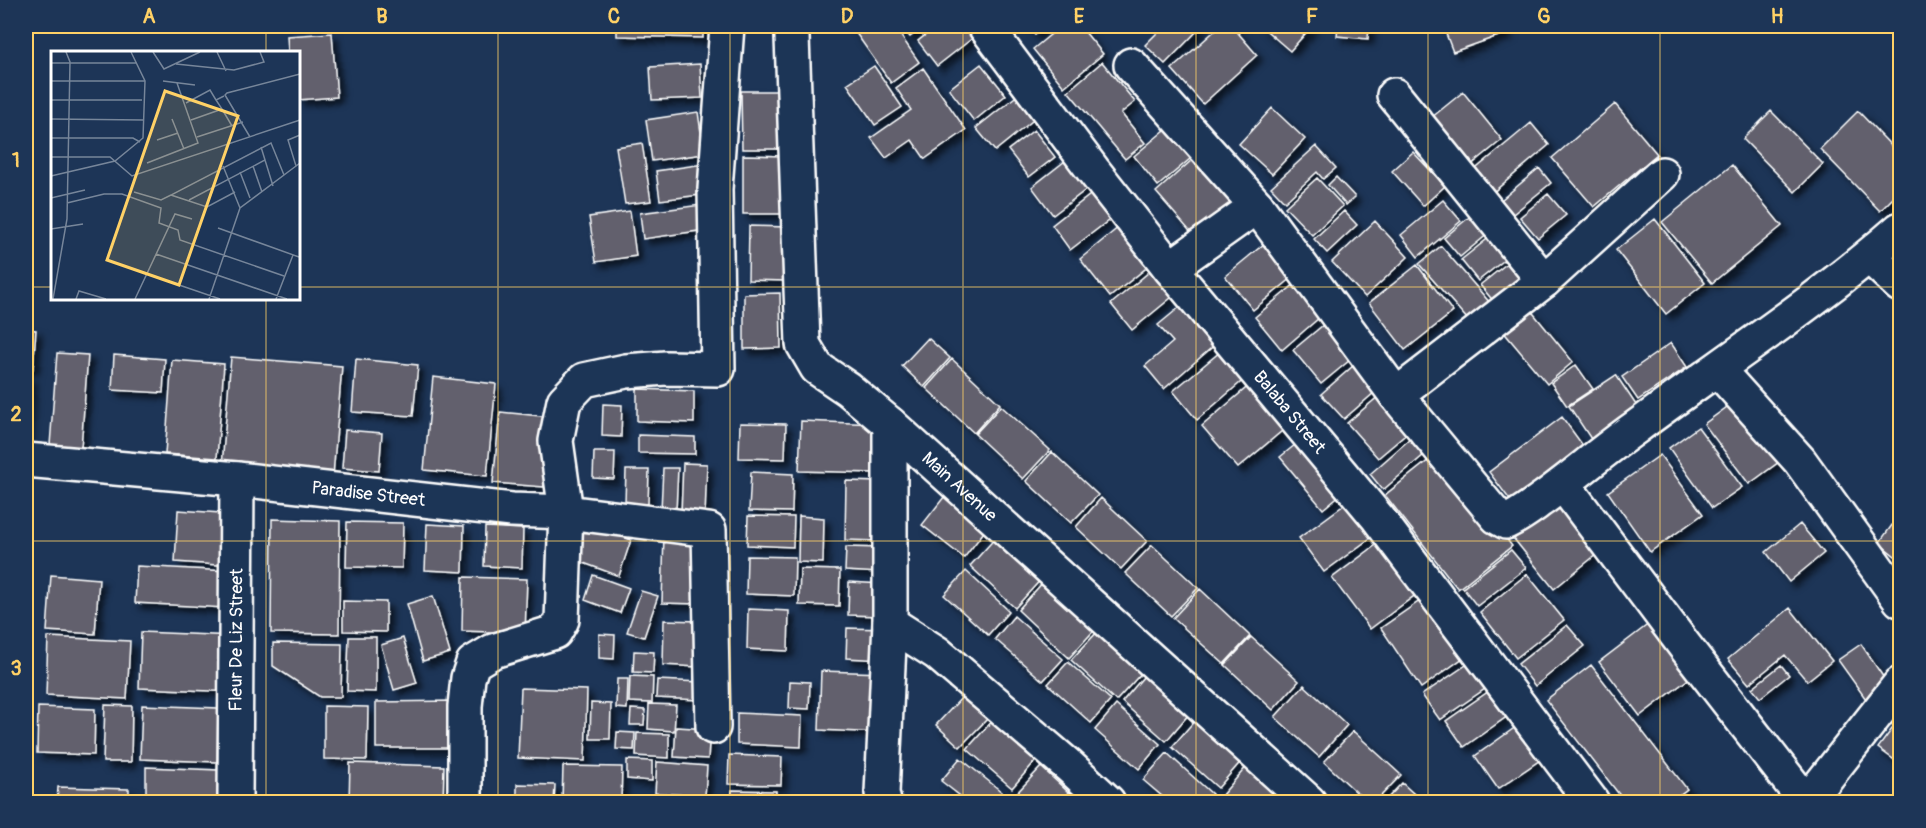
<svg xmlns="http://www.w3.org/2000/svg" width="1926" height="828" font-family="Pangolin,sans-serif">
<style>
.building{fill:#62616d;stroke:#fff;stroke-width:1.5;filter:url(#shadow)}
.lines{fill:none;stroke-linecap:round;stroke-linejoin:round}
.minor-casing{stroke:#fff;stroke-width:38}
.minor{stroke:#1d3557;stroke-width:33}
.grid{fill:none;stroke:#ffd166;stroke-width:1.5;stroke-opacity:0.55}
.labels{text-anchor:middle;dominant-baseline:central;stroke-width:5;stroke-linejoin:round;paint-order:stroke}
.street-label{font-size:18px;fill:#fff;stroke:#1d3557}
.inset-road{fill:none;stroke:#77869a;stroke-width:1.5}
.view{fill:#ffd166;fill-opacity:0.15;stroke:#ffd166;stroke-width:3}
.inset-edge{fill:none;stroke:#fff;stroke-width:3}
.neatline{fill:none;stroke:#ffd166;stroke-width:2}
.grid-label{font-size:20px;text-anchor:middle;font-weight:bold;fill:#ffd166}
</style>
<defs>
<filter id="shadow"><feDropShadow dx="5.5" dy="5.5" stdDeviation="3" flood-color="#0009"/></filter>
</defs>
<rect width="100%" height="100%" fill="#1d3557"/>
<filter id="ink" filterUnits="userSpaceOnUse"><feTurbulence type="fractalNoise" baseFrequency=".0167" numOctaves="2"/><feDisplacementMap in="SourceGraphic" scale="12" xChannelSelector="R" yChannelSelector="G"/><feConvolveMatrix kernelMatrix="1 2 1 2 8 2 1 2 1" color-interpolation-filters="sRGB"/></filter>
<g filter="url(#ink)">
<path class="building" d="M617 26H703V38L617 36Z
M851 26H894L919 62 891 83Z
M901 26H924L910 37Z
M937 26H965L974 37 937 66 918 41Z
M1027 26H1046L1035 35Z
M1061 26H1080L1103 54 1064 87 1033 49Z
M1164 26H1202L1165 64 1145 45Z
M1220 26H1232L1257 55 1203 104 1172 69Z
M1261 26H1312L1290 51Z
M1338 26H1369L1368 39 1337 36Z
M1443 26H1504L1507 33 1453 52Z
M332 33 337 97 298 100V52H288L287 36Z
M1102 62 1135 102 1121 113 1145 143 1125 159 1068 91Z
M700 64 702 98 652 100 650 67Z
M981 64 1006 95 974 121 949 89Z
M874 66 902 107 875 125 847 84Z
M923 68 966 130 925 159 912 140 886 158 871 138 911 110 896 88Z
M741 91H784V149H742Z
M1463 92 1502 140 1465 170 1426 122Z
M1019 94 1037 117 995 151 976 128Z
M1615 104 1657 154 1594 207 1552 158Z
M1272 108 1305 139 1272 174 1239 144Z
M1771 111 1823 164 1795 192 1743 139Z
M1858 111 1900 155V191L1880 211 1820 149Z
M698 112 704 154 652 161 646 120Z
M1531 123 1549 145 1491 194 1472 172Z
M1172 124 1197 153 1158 186 1134 156Z
M1034 130 1055 157 1029 177 1008 150Z
M642 143 651 201 625 204 616 147Z
M1316 146 1336 168 1323 179 1317 172 1285 202 1271 187Z
M1201 152 1247 204 1201 244 1156 192Z
M1413 152 1445 186 1423 206 1392 171Z
M1074 154 1096 182 1053 215 1032 187Z
M743 155 784 156 785 214H743Z
M704 164 708 194 660 200 656 171Z
M1732 165 1782 226 1712 283 1662 222Z
M1539 168 1551 183 1513 214 1501 200Z
M1336 177 1355 197 1346 205 1328 185Z
M1317 178 1343 206 1312 235 1285 207Z
M1094 192 1113 217 1070 250 1052 225Z
M1548 194 1566 215 1538 238 1520 217Z
M1443 200 1461 221 1418 257 1401 235Z
M701 205 705 230 643 239 640 213Z
M630 211 636 256 596 262 589 217Z
M1344 211 1357 225 1327 253 1314 239Z
M1473 214 1489 233 1460 257 1444 238Z
M1655 219 1705 283 1666 314 1616 250Z
M1375 221 1408 257 1365 297 1332 262Z
M1125 222 1155 261 1110 297 1080 259Z
M749 226 788 227 787 281 748 280Z
M1491 236 1508 257 1478 281 1461 260Z
M1270 239 1298 273 1253 310 1225 276Z
M1441 246 1497 311 1476 329 1419 264Z
M1510 261 1530 285 1500 309 1480 285Z
M1161 262 1183 288 1132 330 1111 304Z
M1417 265 1453 312 1405 350 1369 303Z
M1301 279 1327 311 1282 350 1255 317Z
M780 293 781 348 744 349V294Z
M1192 297 1225 336 1164 389 1145 366 1173 342 1158 325Z
M1529 308 1573 362 1547 384 1502 330Z
M1328 321 1356 355 1321 384 1293 350Z
M26 329 36 330 33 369H26Z
M928 338 950 358 924 387 902 366Z
M1232 342 1255 370 1197 420 1173 391Z
M1671 343 1687 367 1638 400 1622 377Z
M57 353 88 355 81 448 50 445Z
M114 355 165 359 163 393 112 390Z
M231 357 342 366 333 476 222 466Z
M356 359 418 365 413 416 352 412Z
M952 359 1000 404 974 433 926 388Z
M1361 359 1383 385 1344 419 1321 394Z
M172 360 224 364 217 458 165 454Z
M1576 365 1593 389 1567 406 1551 383Z
M1616 375 1642 414 1595 445 1569 406Z
M26 377H31L27 447H26Z
M433 377 496 384 487 476 424 470Z
M1259 377 1295 420 1238 468 1202 426Z
M637 389 694 391V423L637 421Z
M1386 390 1416 426 1378 458 1347 423Z
M1738 399 1783 459 1749 484 1704 424Z
M603 404 622 405 621 437 602 436Z
M1001 406 1050 450 1023 479 975 434Z
M500 412 551 417 544 487 493 483Z
M1562 417 1592 458 1519 512 1489 472Z
M801 421 877 424 876 473 799 471Z
M740 423 786 424 785 459 739 458Z
M1698 427 1742 487 1712 508 1669 448Z
M345 430 382 433 379 471 342 468Z
M1418 432 1432 448 1383 490 1370 474Z
M638 435 695 437V454L638 453Z
M1306 436 1348 488 1323 509 1280 457Z
M594 452H615L614 479 593 478Z
M1052 452 1098 495 1071 523 1026 481Z
M1439 452 1512 546 1458 589 1385 495Z
M1660 455 1703 514 1650 552 1608 492Z
M683 463 707 464 705 515 681 514Z
M663 468H678L676 511 661 510Z
M626 470H649L648 504 625 503Z
M751 472 793 474 792 512 749 511Z
M846 481 879 482 878 541 845 540Z
M948 492 990 524 964 558 922 525Z
M1355 497 1380 531 1324 572 1299 538Z
M1101 498 1147 541 1121 569 1076 527Z
M1557 505 1597 554 1554 589 1514 539Z
M178 510 235 514 232 566 175 562Z
M1900 514V560L1879 543Z
M748 516 794 517 793 547 747 545Z
M799 516 824 518 823 563 798 562Z
M272 519 340 521 339 634 271 633Z
M347 522 403 523 402 568 346 567Z
M583 522 631 540 619 576 570 558Z
M427 524 464 526 463 572 425 570Z
M1800 524 1824 553 1789 582 1766 552Z
M485 527 523 529 522 568 484 566Z
M664 534 700 536 698 604 662 603Z
M999 534 1044 576 1015 608 970 566Z
M1384 539 1422 590 1370 629 1332 578Z
M1152 545 1198 588 1171 616 1125 573Z
M846 547 881 548 880 573 845 571Z
M1511 550 1526 568 1477 606 1463 588Z
M747 556 795 557 794 596 746 594Z
M137 566 228 571 226 608 135 603Z
M800 569 840 570 839 606 799 605Z
M966 571 1009 611 988 635 944 595Z
M1527 574 1564 620 1516 658 1480 612Z
M51 575 99 579 95 634 47 631Z
M593 575 629 588 620 613 585 600Z
M463 577 527 579 525 633 462 631Z
M1045 580 1097 627 1069 658 1018 610Z
M849 582 882 584V616L848 615Z
M1200 589 1250 636 1224 664 1173 618Z
M641 591 658 596 644 637 627 632Z
M433 596 450 653 423 661 407 604Z
M1427 596 1467 655 1421 688 1381 628Z
M343 601 386 602V632L343 631Z
M1790 608 1832 661 1807 681 1785 655 1749 684 1728 659Z
M748 609 789 611 788 651 747 649Z
M1014 616 1063 659 1043 681 995 639Z
M664 620 699 621 698 667 663 665Z
M1654 620 1695 674 1640 716 1599 662Z
M1567 625 1585 646 1535 686 1518 664Z
M847 628 882 629V660L846 658Z
M1101 628 1146 668 1116 701 1071 660Z
M141 632 235 636 234 692 139 688Z
M599 634 615 635 614 659 599 658Z
M48 637 130 641 127 699 46 695Z
M349 637H376V692L347 691Z
M1251 637 1299 681 1273 710 1225 665Z
M403 638 417 683 394 690 381 645Z
M273 643 342 644 341 697H320L273 666Z
M1861 644 1890 687 1868 702 1838 660Z
M634 651 654 652 653 673 633 672Z
M1475 659 1492 684 1440 720 1422 695Z
M1068 662 1111 700 1091 723 1048 684Z
M1591 665 1687 789 1670 802H1625L1546 700Z
M1781 665 1789 675 1760 698 1752 688Z
M1150 669 1195 707 1166 741 1122 702Z
M821 671 884 673 882 733 819 730Z
M630 676 653 677 652 703 629 702Z
M617 679H628L627 709 616 708Z
M657 680 701 682V700L656 698Z
M790 681 810 682 809 709 789 708Z
M1304 685 1347 725 1319 757 1275 717Z
M1495 687 1512 713 1464 747 1446 721Z
M521 688 587 690 585 761 518 758Z
M965 694 989 717 960 747 936 725Z
M455 701V748H376V702Z
M591 703 611 704 610 739H590Z
M649 704 676 705 674 731 648 729Z
M105 705 132 706 131 762H103Z
M142 705 218 708 217 762 140 759Z
M1116 705 1160 744 1139 769 1095 730Z
M324 706 368 707 367 760 324 759Z
M38 707 95 709 94 755 37 753Z
M631 709 645 710 644 725H630Z
M737 713 802 716 801 747 737 744Z
M1900 718V764L1878 748Z
M994 719 1038 758 1012 788 967 749Z
M1196 719 1243 759 1218 788 1172 747Z
M1520 724 1543 758 1498 789 1475 756Z
M676 727 710 729 708 759 674 757Z
M1353 731 1401 775 1375 802H1367L1324 762Z
M617 732 635 733 634 750 616 749Z
M637 733 669 734V758L636 756Z
M1167 753 1212 794 1205 802H1169L1143 780Z
M729 755 782 757 781 785 728 784Z
M960 758 1002 792 994 802H968L941 781Z
M627 760 652 761V781L627 779Z
M657 762 707 766 705 796 655 793Z
M350 763 444 766 443 802H349Z
M1248 765 1291 802H1230L1222 795Z
M563 766 622 767 621 802H562Z
M146 767 218 770 217 802H146Z
M1041 767 1079 802H1023L1015 795Z
M1402 783 1423 802H1384Z
M517 784 555 785 554 802H517Z
M58 787 129 789V802H57Z
M732 790 776 791V802H731Z"/>
<g class="lines">
<g class="minor-casing">
<g id="minor">
<path id="s1" d="M985 26 1093 170 1170 268 1378 518 1592 802"/>
<path d="M792 37 803 344 817 368 848 389 890 424"/>
<path d="M1131 65 1257 206 1396 395 1497 517 1506 522C1520 516 1532 506 1545 497 1575 475 1604 450 1635 428 1724 362 1817 302 1900 229"/>
<path d="M1394 95 1544 281"/>
<path d="M1869 256 1900 285"/>
<path d="M1170 268 1257 206"/>
<path d="M1718 370 1800 461 1900 600"/>
<path d="M1396 395 1544 281 1662 174"/>
<path id="s2" d="M26 460 237 479 512 510 566 512 709 530 713 727"/>
<path d="M1563 484 1684 645 1806 802"/>
<path d="M890 623 937 653 1069 766 1108 802"/>
<path id="s3" d="M235 802 237 479"/>
<path d="M465 802V706L468 678 473 663 493 651 555 632 562 620 566 512 556 441 564 401 584 380 626 371 666 368 718 369 715 189 727 26"/>
<path id="s4" d="M884 802 882 793 890 623V424L1309 802"/>
<path d="M1807 802 1900 684"/>
</g>
</g>
<use href="#minor" class="minor"/>
</g>
</g>
<path class="grid" d="M266 26V52M498 26V802M730 26V802M963 26V802M1196 26V802M1428 26V802M1660 26V802M26 287H52M298 287H1900M266 298V802M26 541H1900"/>
<g class="labels">
<g class="street-label">
<text stroke="none"><textPath href="#s1" startOffset="492">Balaba Street</textPath></text>
<text stroke="none"><textPath href="#s4" startOffset="472">Main Avenue</textPath></text>
<text stroke="none"><textPath href="#s2" startOffset="344">Paradise Street</textPath></text>
<text stroke="none"><textPath href="#s3" startOffset="162">Fleur De Liz Street</textPath></text>
</g>
</g>
<g transform="translate(51 51)">
<rect width="249" height="249" fill="#1d3557"/>
<path class="inset-road" d="M102 1 113 18 149 1M166 1 175 20M0 12H86M125 13 183 19 213 11 209 1M0 30H94M112 30 144 34M0 49H91M135 52 159 39 165 49M171 58 181 75M0 68 93 69M121 68 133 98M140 69 171 58 165 49 173 45M249 84 237 89 245 115 249 112M146 86 192 71M199 86 174 44 176 42 249 23M0 87H82L89 91M106 89 127 82M0 106H59L81 125 249 69M214 109 222 135M96 112 147 92 126 32M172 115 189 157M202 115 211 141M189 121 199 147M0 125 64 110 92 87 94 30 80 1M83 141 110 149 120 144M184 141 156 156 120 144 220 92 233 124M0 147 34 139M138 149 214 109 210 96M16 152 53 143H71L110 157 108 172 127 179 129 189 233 225M167 177 248 206M0 178 32 173M105 203 236 248M96 223 169 248M2 248 16 168 19 11 15 1M25 248 28 240 55 248M84 248 124 163 141 168M158 248 189 157 245 115M225 248 242 204"/>
<path class="view" d="M114 40 187 65 128 234 56 209Z"/>
<rect width="249" height="249" class="inset-edge"/>
</g>
<rect width="1926" height="828" fill="none" stroke="#1d3557" stroke-width="66"/>
<rect x="33" y="33" width="1860" height="762" class="neatline"/>
<g class="grid-label">
<text x="149" y="23">A</text>
<text x="382" y="23">B</text>
<text x="614" y="23">C</text>
<text x="847" y="23">D</text>
<text x="1079" y="23">E</text>
<text x="1312" y="23">F</text>
<text x="1544" y="23">G</text>
<text x="1777" y="23">H</text>
<text x="16" y="167">1</text>
<text x="16" y="421">2</text>
<text x="16" y="675">3</text>
</g>
</svg>
